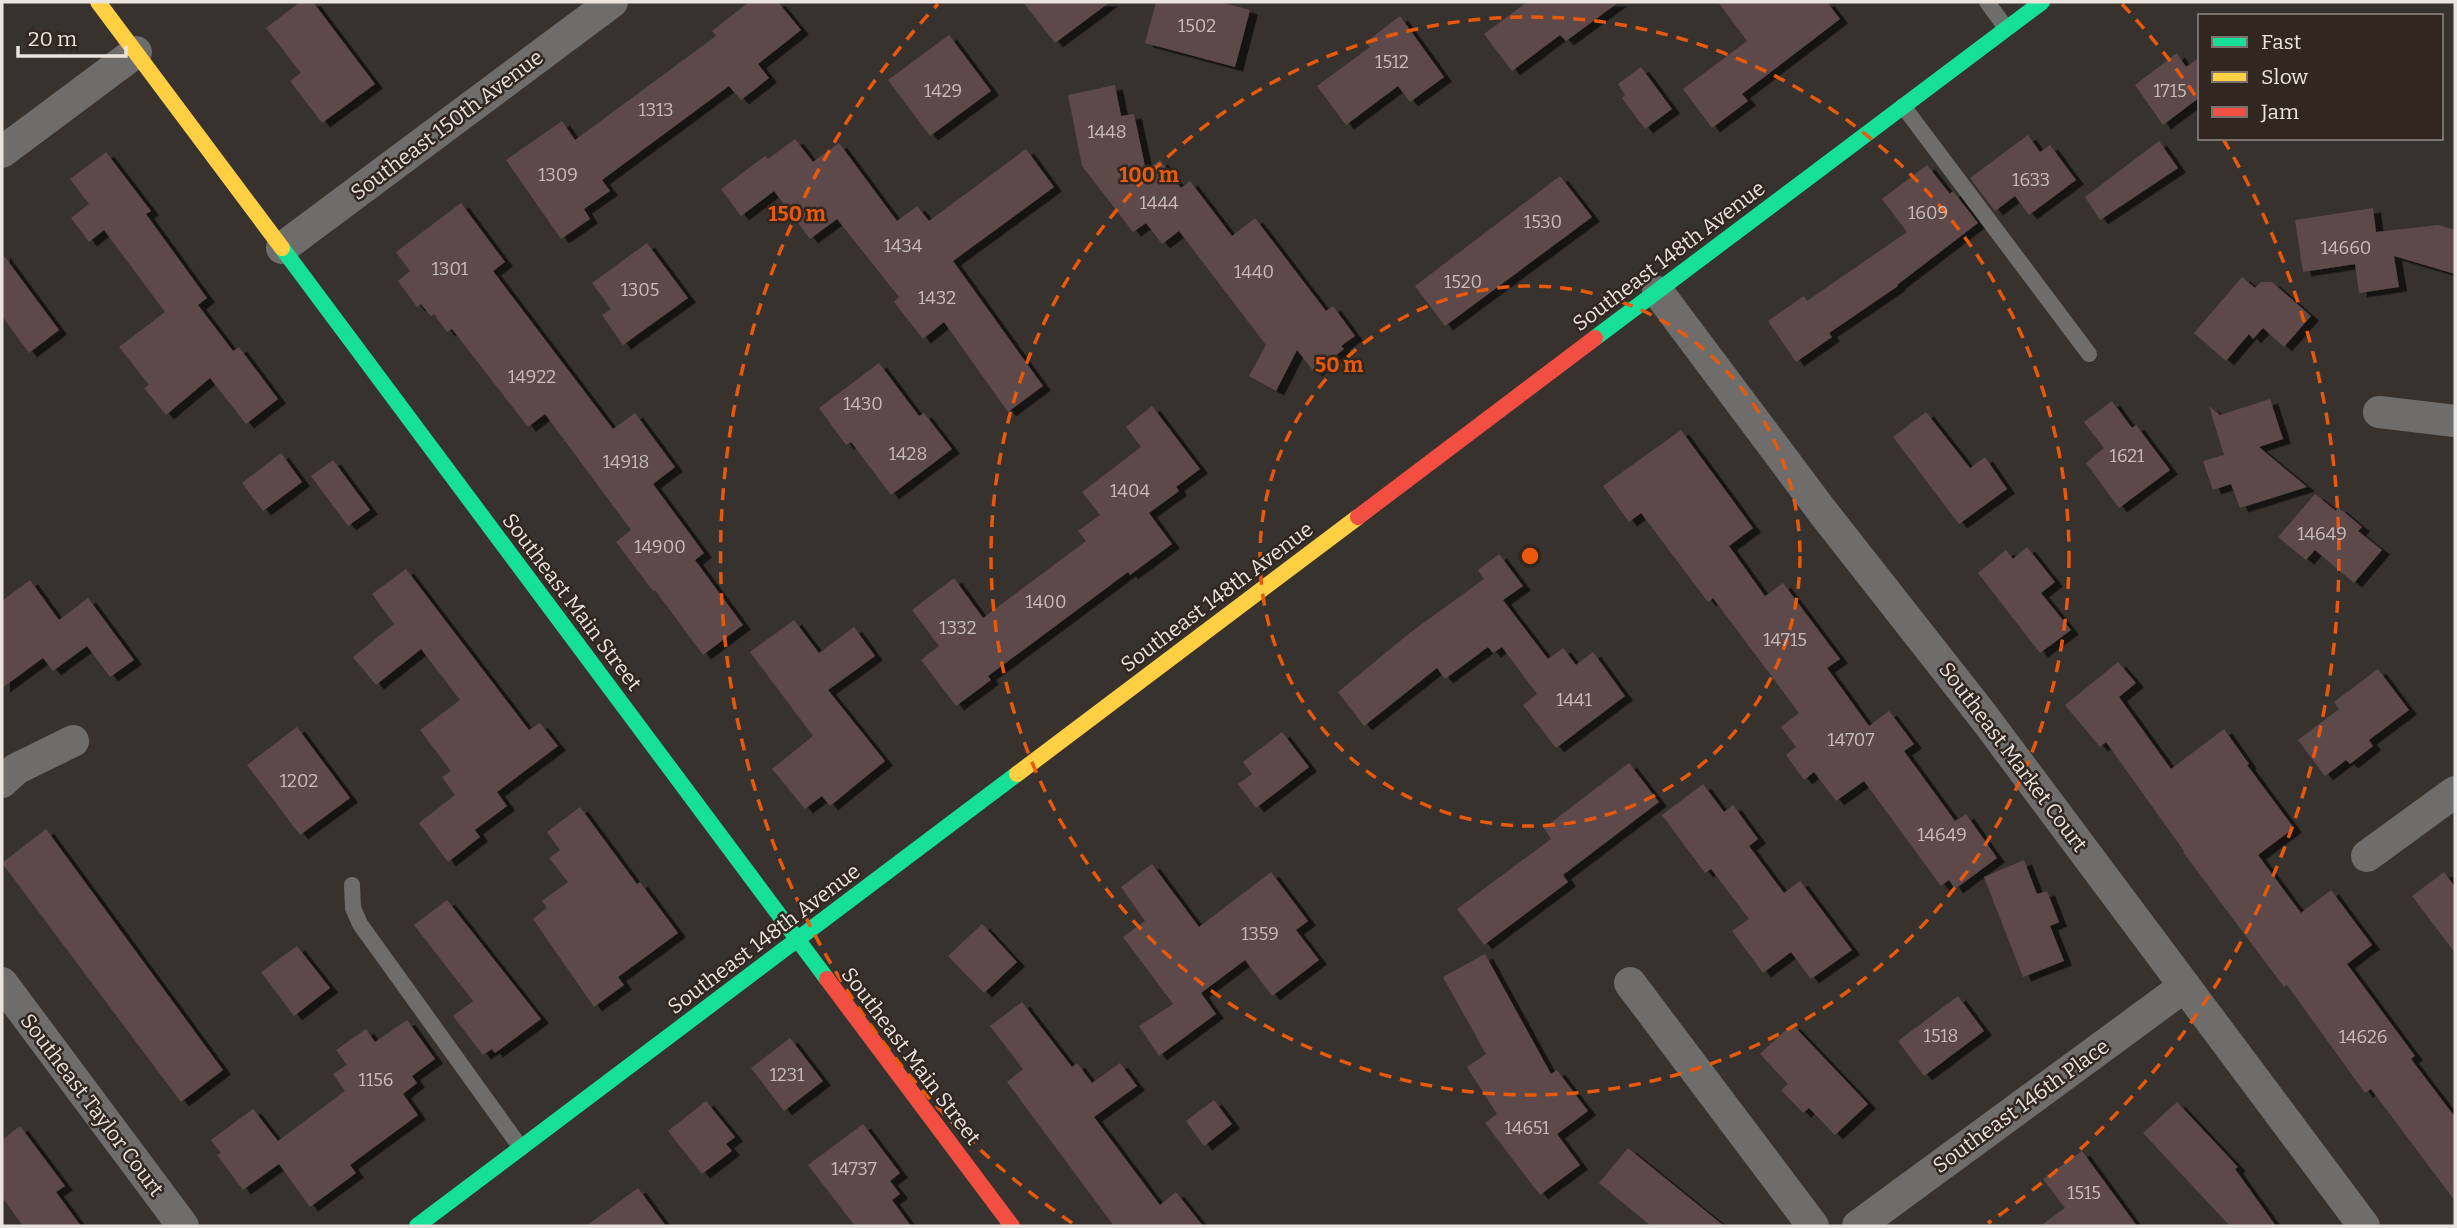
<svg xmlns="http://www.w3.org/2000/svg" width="2457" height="1228" font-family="Bitter,serif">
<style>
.building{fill:#5d4949;filter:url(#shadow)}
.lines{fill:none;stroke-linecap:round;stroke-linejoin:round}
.lane{stroke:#6e6d6b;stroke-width:16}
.street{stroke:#6e6d6b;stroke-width:32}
.fast{stroke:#16e098;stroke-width:16}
.slow{stroke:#ffcf43;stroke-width:16}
.jam{stroke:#f24e42;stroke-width:16}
.ring{fill:none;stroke:#e8590c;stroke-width:3.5;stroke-dasharray:12 9}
.labels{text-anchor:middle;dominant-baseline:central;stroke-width:5;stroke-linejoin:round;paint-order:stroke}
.number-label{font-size:18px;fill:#c7bcb9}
.street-label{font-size:21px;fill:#eae3de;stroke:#322720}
.centre{fill:#e8590c;stroke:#322720;stroke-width:3.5}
.ring-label{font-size:21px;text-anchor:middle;font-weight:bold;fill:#e8590c;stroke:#322720;stroke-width:5;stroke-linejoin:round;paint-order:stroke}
</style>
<defs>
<filter id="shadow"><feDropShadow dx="8" dy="4.5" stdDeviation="0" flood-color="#0009"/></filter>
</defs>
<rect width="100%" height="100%" fill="#38322e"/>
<path class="building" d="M300 2H313L375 84 322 123 290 81 301 73 266 28Z
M749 2H778L801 30 758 64 769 78 741 100 729 86 602 180 610 191 584 209 590 219 561 239 506 160 562 121 575 140 716 36 712 31Z
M1023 2H1110L1055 43Z
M1156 2H1220L1250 10 1235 67 1145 43Z
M1527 2H1619L1566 41 1560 35 1512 71 1484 34Z
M1718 2H1827L1840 19 1742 94 1748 101 1712 128 1683 89 1747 41Z
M1400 16 1444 77 1410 102 1398 86 1346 125 1317 86 1370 47 1366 42Z
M949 35 991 91 930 136 888 80Z
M2177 53 2186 67 2200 57V97L2163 125 2135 85Z
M1641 67 1672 109 1645 129 1622 98 1625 95 1618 84Z
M1115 85 1121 116 1134 114 1146 171 1160 160 1181 188 1190 181 1232 236 1255 218 1326 311 1333 306 1355 336 1341 346 1344 349 1314 372 1297 350 1276 391 1249 376 1266 345 1179 231 1162 244 1146 223 1133 232 1082 166 1068 95Z
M2028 135 2040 152 2050 145 2076 180 2029 215 2015 196 1995 211 1970 178Z
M795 139 813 162 839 143 897 221 917 206 929 221 1026 149 1054 187 953 261 1043 386 1008 412 944 322 923 339 894 302 899 297 837 219 810 239 774 191 741 216 721 189 765 156 768 159Z
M2159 141 2178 168 2100 220 2085 197Z
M106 152 151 211 146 214 207 298 198 305 233 351 239 347 278 399 246 424 210 378 166 415 144 388 149 385 119 347 165 312 104 230 89 242 71 218 89 204 70 179Z
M1927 165 1950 194 1953 191 1978 223 1897 285 1898 286 1829 333 1832 337 1796 362 1768 321 1804 296 1807 301 1907 232 1882 199Z
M1560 176 1592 217 1445 326 1415 286Z
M461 203 505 262 493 271 613 429 635 413 675 467 653 484 704 553 695 560 743 625 703 655 655 590 653 591 616 542 631 530 545 414 528 427 452 329 447 332 434 314 431 316 421 304 417 307 398 281 410 271 396 252Z
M2373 208 2376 232 2438 225 2455 230V274L2394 256 2399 287 2359 293 2355 264 2303 272 2295 220Z
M647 243 688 298 623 345 602 315 611 309 592 283Z
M2 253 59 330 29 353 2 316Z
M2242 277 2255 288 2261 282H2272L2311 316 2284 347 2263 328 2253 339 2249 334 2226 361 2194 333Z
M879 363 919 416 924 413 952 449 891 495 851 442 846 445 819 408Z
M2270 399 2283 439 2259 447 2307 487 2240 508 2231 484 2213 490 2203 461 2224 455 2209 406 2220 415Z
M2112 401 2132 428 2136 425 2170 470 2119 508 2086 463 2104 448 2084 422Z
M1152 406 1200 469 1176 487 1179 491 1149 513 1172 544 1130 575 1128 572 988 676 991 680 956 706 921 660 939 646 912 610 954 578 983 618 1086 541 1078 531 1100 515 1082 492 1141 447 1126 427Z
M1926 412 1970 468 1985 457 2007 489 1959 524 1893 437Z
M1681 430 1753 528 1729 546 1765 596 1783 583 1840 659 1827 668 1869 726 1889 711 1914 744 1904 751 1955 821 1966 814 1997 858 1955 889 1949 880 1941 886 1864 781 1836 801 1814 772 1804 780 1786 755 1796 747 1781 727 1799 713 1713 598 1708 602 1641 513 1629 522 1603 486Z
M281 453 302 482 263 511 242 483Z
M333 460 370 510 348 526 311 476Z
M2315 494 2336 511 2338 507 2362 527 2358 531 2382 550 2354 583 2315 550 2306 560 2278 537Z
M2027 547 2055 582 2041 593 2071 630 2040 653 1978 573 2006 550 2013 559Z
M1499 554 1523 586 1503 600 1548 659 1563 648 1576 665 1593 652 1625 696 1556 748 1523 705 1537 694 1502 647 1493 653 1488 647 1445 679 1437 668 1364 726 1338 692 1411 632 1484 579 1478 570Z
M406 569 529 730 540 723 558 746 497 792 507 806 475 830 480 837 448 862 419 823 455 795 442 777 451 771 420 730 460 700 421 649 376 685 353 657 394 624 372 594Z
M30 580 59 620 88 598 134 660 110 677 87 646 53 671 43 658 2 688V601Z
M794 620 819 653 854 627 875 656 828 690 885 761 830 806 822 796 805 809 772 769 813 736 750 652Z
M2118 662 2136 683 2119 697 2171 769 2224 729 2249 764 2247 765 2294 828 2258 855 2301 913 2331 890 2372 945 2347 964 2415 1056 2411 1059 2455 1117V1201L2371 1089 2365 1093 2287 985 2284 987 2183 852 2184 851 2106 742 2100 747 2065 705Z
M2378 669 2409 710 2369 740 2373 746 2350 764 2346 760 2325 776 2298 740 2339 709 2334 702Z
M297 727 350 798 300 835 247 765Z
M1282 732 1309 767 1256 808 1238 784 1252 774 1243 762Z
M1629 763 1659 802 1563 875 1568 882 1484 945 1457 909 1551 839 1544 828Z
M1703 784 1724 812 1733 805 1758 839 1749 846 1784 893 1800 881 1852 950 1811 979 1791 952 1763 973 1732 931 1749 919 1711 869 1705 873 1662 815Z
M580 807 637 884 640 882 678 933 618 977 624 985 594 1007 533 919 547 908 542 901 568 882 549 858 560 850 547 832Z
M46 829 223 1070 181 1102 2 863Z
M2024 860 2037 894 2047 891 2059 922 2050 926 2064 961 2023 977 1984 877Z
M1152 864 1199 927 1271 872 1308 921 1296 930 1319 960 1272 996 1245 960 1201 993 1216 1014 1159 1056 1139 1026 1173 1004 1123 937 1145 921 1121 887Z
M2444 872 2455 887V953L2412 896Z
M447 900 541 1019 495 1053 492 1049 483 1055 453 1016 473 1001 414 925Z
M982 924 1017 962 984 993 948 956Z
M297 946 330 988 294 1016 261 972Z
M1485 954 1551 1074 1557 1070 1588 1111 1557 1134 1580 1165 1540 1195 1485 1123 1497 1114 1467 1067 1486 1054 1443 977Z
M1958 996 1984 1031 1924 1076 1898 1041Z
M1022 1002 1072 1067 1077 1063 1092 1083 1120 1063 1137 1086 1094 1117 1160 1205 1176 1192 1203 1226H1114L1007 1082 1023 1069 990 1026Z
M407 1020 435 1059 412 1076 417 1083 403 1094 418 1115 350 1165 356 1173 310 1207 279 1164 243 1190 217 1155 221 1153 211 1140 253 1109 278 1141 345 1091 333 1074 347 1065 336 1050 366 1029 375 1042Z
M1792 1024 1868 1104 1835 1135 1809 1108 1803 1113 1781 1090 1788 1084 1760 1054Z
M790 1038 823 1081 784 1111 751 1068Z
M1214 1100 1232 1124 1204 1146 1186 1121Z
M706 1101 735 1137 726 1144 732 1151 702 1174 668 1131Z
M2177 1102 2238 1167 2235 1169 2276 1226H2230L2143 1133Z
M863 1124 900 1173 890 1181 900 1194 892 1200 911 1226H855L808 1165Z
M20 1126 65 1186 56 1192 81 1226H23L2 1197V1140Z
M1628 1148 1724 1226H1651L1599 1183Z
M2082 1151 2137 1226H2040L2065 1208 2043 1179Z
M638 1188 666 1226H586Z"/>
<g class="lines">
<path class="lane" d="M1987 2 2006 28
M1903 106 2089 354
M352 885 353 908 360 924 521 1148"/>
<path class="street" d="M2 152 136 52
M282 248 612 2
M1658 292 1822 511 1983 716 2364 1226
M2379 412 2455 421
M2 782 16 769 73 741
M2367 856 2455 792
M2 983 183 1226
M1630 983 1813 1226
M1858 1226 2185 986"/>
<path class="fast" d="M282 248 827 979
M1595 338 2042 2
M417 1226 1017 774"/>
<path class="slow" d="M98 2 282 248
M1017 774 1358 517"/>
<path class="jam" d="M1358 517 1595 338
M827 979 1012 1226"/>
</g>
<g class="ring">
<circle cx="1530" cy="556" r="270"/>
<circle cx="1530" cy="556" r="539"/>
<path d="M1072 1223A809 809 0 0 1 938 4M2122 4A809 809 0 0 1 2197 98M2223 139A809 809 0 0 1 1988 1223"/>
</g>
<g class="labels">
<g class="number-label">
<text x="1197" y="26">1502</text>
<text x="1392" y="62">1512</text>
<text x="943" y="91">1429</text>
<text x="2170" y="91">1715</text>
<text x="656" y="110">1313</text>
<text x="1107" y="132">1448</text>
<text x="558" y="175">1309</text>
<text x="2031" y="180">1633</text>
<text x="1159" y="203">1444</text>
<text x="1928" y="213">1609</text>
<text x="1543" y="222">1530</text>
<text x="903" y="246">1434</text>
<text x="2346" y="248">14660</text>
<text x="450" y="269">1301</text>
<text x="1254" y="272">1440</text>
<text x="1463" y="282">1520</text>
<text x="640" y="290">1305</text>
<text x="937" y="298">1432</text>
<text x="532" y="377">14922</text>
<text x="863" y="404">1430</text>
<text x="908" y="454">1428</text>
<text x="2127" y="456">1621</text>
<text x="626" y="462">14918</text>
<text x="1130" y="491">1404</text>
<text x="2322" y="534">14649</text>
<text x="660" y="547">14900</text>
<text x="1046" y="602">1400</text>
<text x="958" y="628">1332</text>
<text x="1785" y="640">14715</text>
<text x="1574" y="700">1441</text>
<text x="1851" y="740">14707</text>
<text x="299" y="781">1202</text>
<text x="1942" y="835">14649</text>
<text x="1260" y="934">1359</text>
<text x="1941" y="1036">1518</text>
<text x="2363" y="1037">14626</text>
<text x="787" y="1075">1231</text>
<text x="376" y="1080">1156</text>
<text x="1527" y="1128">14651</text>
<text x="854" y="1169">14737</text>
<text x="2084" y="1193">1515</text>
</g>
<g class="street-label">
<text transform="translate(447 125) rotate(-37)">Southeast 150th Avenue</text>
<text transform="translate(1669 256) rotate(-37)">Southeast 148th Avenue</text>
<text transform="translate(1217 597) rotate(-37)">Southeast 148th Avenue</text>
<text transform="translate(572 602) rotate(53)">Southeast Main Street</text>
<text transform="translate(2013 757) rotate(53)">Southeast Market Court</text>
<text transform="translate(764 939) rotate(-37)">Southeast 148th Avenue</text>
<text transform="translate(911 1056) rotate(53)">Southeast Main Street</text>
<text transform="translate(92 1105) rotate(53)">Southeast Taylor Court</text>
<text transform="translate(2021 1106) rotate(-36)">Southeast 146th Place</text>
</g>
</g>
<circle cx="1530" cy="556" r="10" class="centre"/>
<g class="ring-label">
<text x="1149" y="182">100 m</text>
<text x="797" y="221">150 m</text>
<text x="1339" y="372">50 m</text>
</g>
<rect width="2457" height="1228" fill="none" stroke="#eae3de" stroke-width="7"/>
<rect x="2198" y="14" width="245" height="126" fill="#322720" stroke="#7c726c" stroke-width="2"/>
<rect x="2212" y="37" width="35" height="10" fill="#16e098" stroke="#7c726c" stroke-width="2"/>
<text x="2261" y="49" font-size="21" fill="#eae3de">Fast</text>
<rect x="2212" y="72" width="35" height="10" fill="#ffcf43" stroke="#7c726c" stroke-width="2"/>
<text x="2261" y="84" font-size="21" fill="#eae3de">Slow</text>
<rect x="2212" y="107" width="35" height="10" fill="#f24e42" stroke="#7c726c" stroke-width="2"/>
<text x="2261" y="119" font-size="21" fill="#eae3de">Jam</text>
<path d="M18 46v10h108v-10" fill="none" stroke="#eae3de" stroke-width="3.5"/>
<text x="28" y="46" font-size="21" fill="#eae3de" stroke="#322720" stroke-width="5" paint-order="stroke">20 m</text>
</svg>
